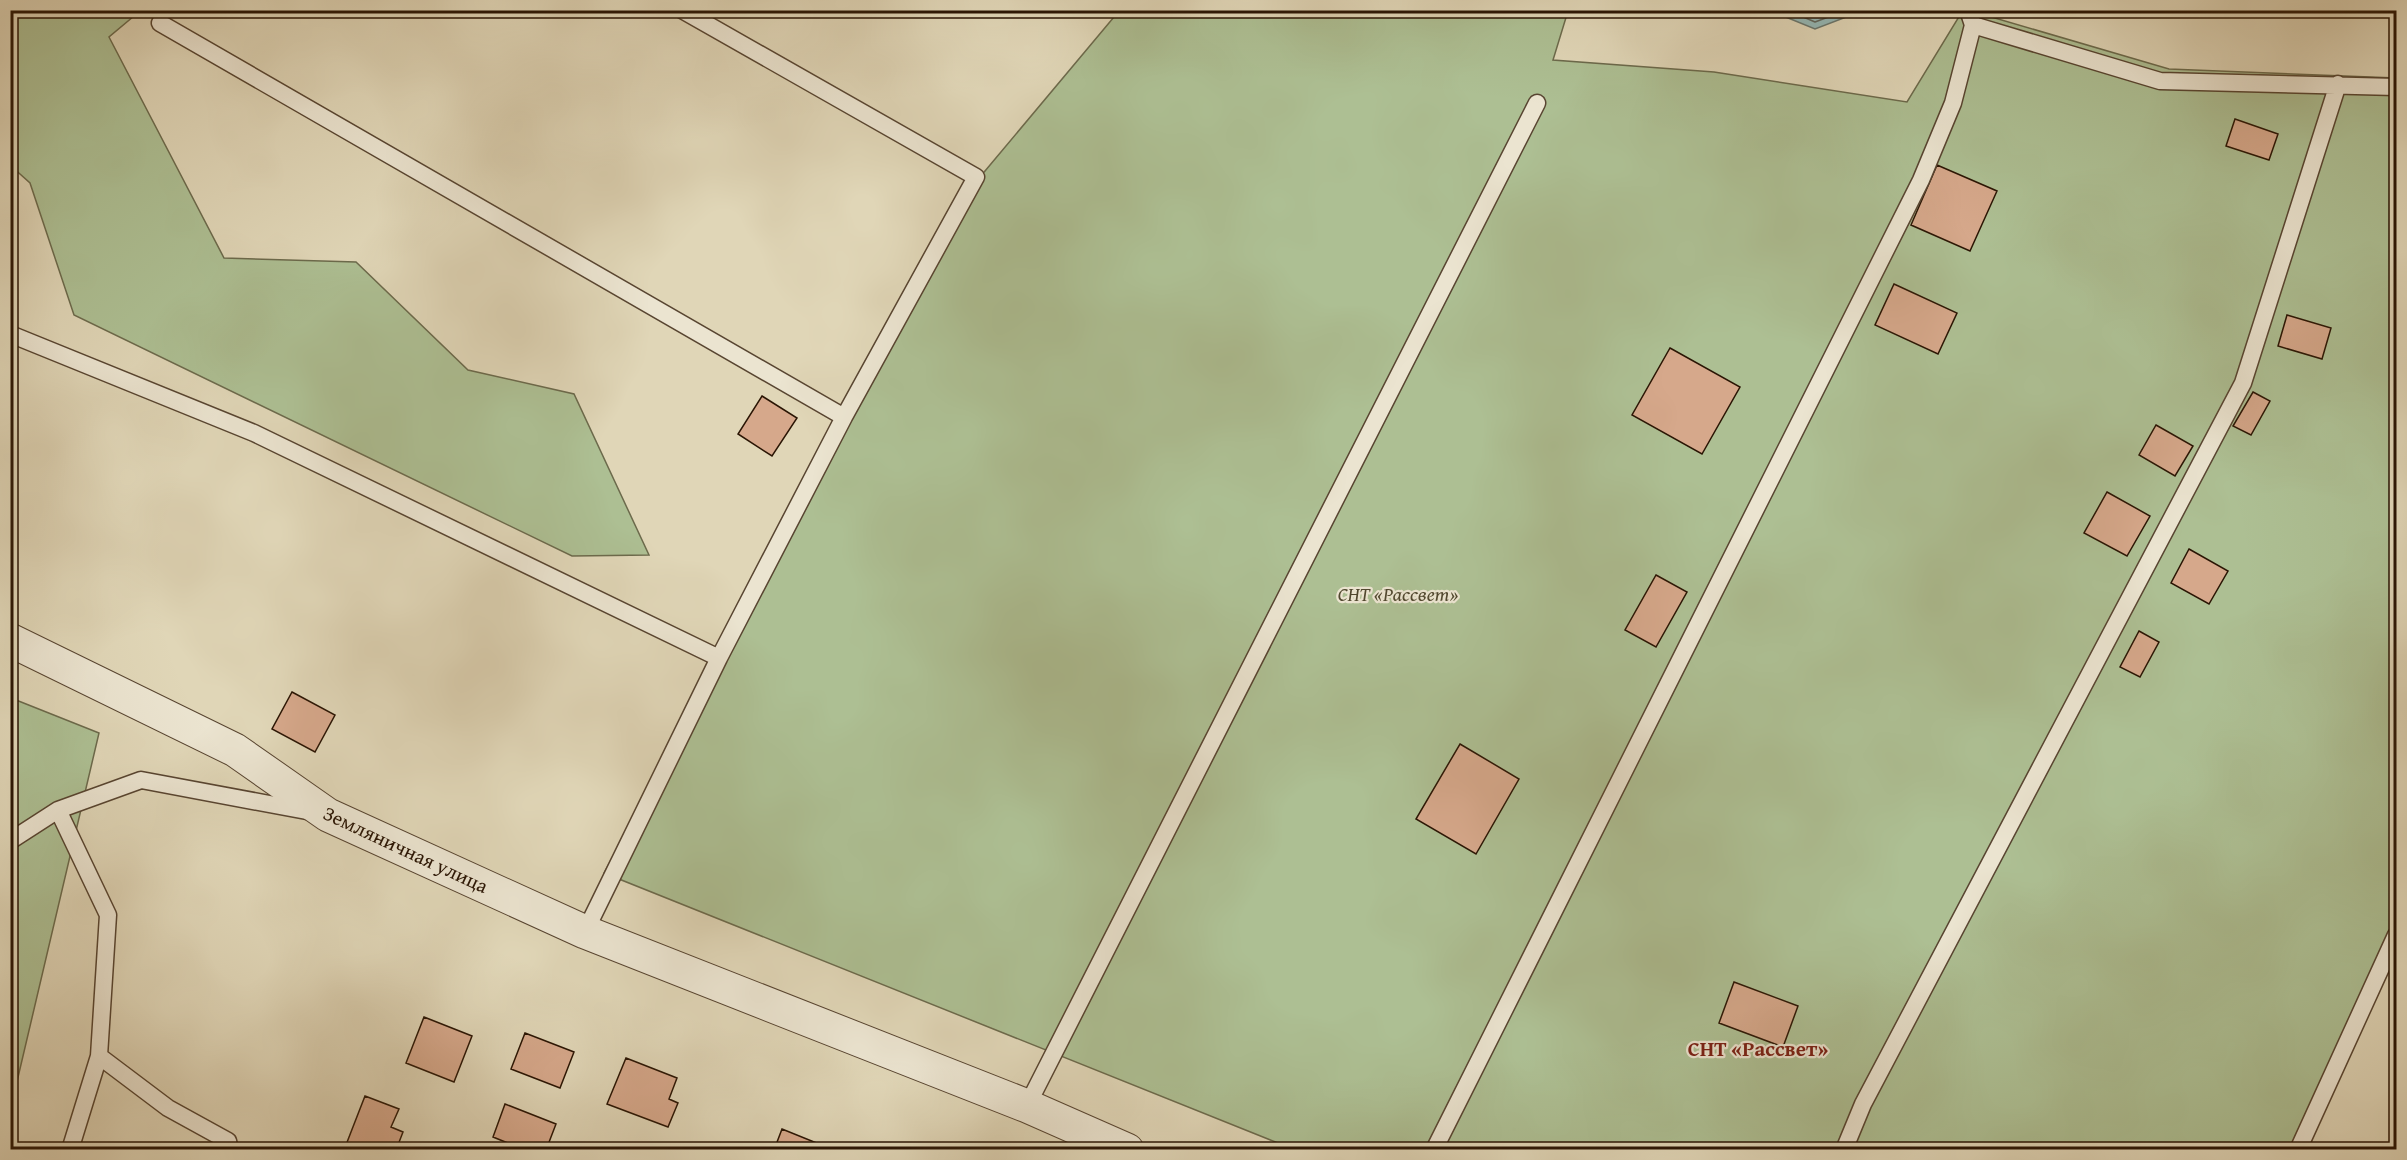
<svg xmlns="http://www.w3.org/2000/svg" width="2407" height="1160" font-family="'Gentium Book Plus',serif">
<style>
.green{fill:#adbf93;stroke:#6c6a4c;stroke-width:1.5}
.water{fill:#95b8b5;stroke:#6a776e;stroke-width:1.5}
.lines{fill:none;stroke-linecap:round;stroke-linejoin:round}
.shore{stroke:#60665c;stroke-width:1.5}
.building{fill:#d6a88b;stroke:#2a1504;stroke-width:1.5}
.lane-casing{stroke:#584531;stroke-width:19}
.street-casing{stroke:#584531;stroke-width:35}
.lane{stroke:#ebe4d0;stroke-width:16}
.street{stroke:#ebe4d0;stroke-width:33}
.labels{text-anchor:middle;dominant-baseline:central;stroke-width:4.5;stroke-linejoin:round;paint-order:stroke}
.park-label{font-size:20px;font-style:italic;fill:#51482f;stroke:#ebe4d0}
.street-label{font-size:20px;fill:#2a1504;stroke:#ebe4d0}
.neighbourhood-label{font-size:21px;font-weight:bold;fill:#7a1f14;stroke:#ebe4d0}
</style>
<rect width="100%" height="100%" fill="#e0d6b7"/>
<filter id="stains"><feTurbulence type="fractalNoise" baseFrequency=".00333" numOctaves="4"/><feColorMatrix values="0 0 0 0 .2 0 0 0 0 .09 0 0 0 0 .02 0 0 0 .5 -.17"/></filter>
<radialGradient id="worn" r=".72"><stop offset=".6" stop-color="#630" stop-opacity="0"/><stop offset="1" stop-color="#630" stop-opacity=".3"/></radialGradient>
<path class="green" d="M11 10 140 11 109 37 224 258 356 262 468 370 574 394 649 555 572 556 74 315 30 183 11 166Z
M1963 10 1971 11 2169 69 2396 78V931L2300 1149H1293L604 873 980 177 1119 11H1568L1553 60 1714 72 1907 102Z
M11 698 99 733 11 1107Z"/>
<path class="water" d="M1771 11 1862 10V11L1815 29Z"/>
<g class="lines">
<path class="shore" d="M1787 10 1815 22 1847 10"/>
</g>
<path class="building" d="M2235 119 2278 134 2269 160 2226 146Z
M1937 165 1997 191 1970 251 1911 225Z
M1894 284 1957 313 1938 354 1875 325Z
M2287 315 2331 328 2322 359 2278 346Z
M1670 348 1740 387 1702 454 1632 415Z
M2253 392 2270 401 2251 435 2233 426Z
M762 396 797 418 772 456 738 434Z
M2156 425 2193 446 2175 476 2139 455Z
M2107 492 2150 516 2127 556 2084 533Z
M2189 549 2228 571 2209 604 2171 583Z
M1656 575 1687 592 1656 647 1625 630Z
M2139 631 2159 642 2140 677 2120 667Z
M292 692 335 715 315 752 272 729Z
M1460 744 1519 779 1476 854 1416 819Z
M1734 982 1798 1006 1783 1047 1719 1023Z
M424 1017 472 1036 454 1082 406 1063Z
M525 1033 574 1052 560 1088 511 1069Z
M626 1058 677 1078 669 1099 678 1103 668 1127 607 1104Z
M365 1096 399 1109 391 1127 403 1132 396 1150H344Z
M505 1104 556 1124 546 1150H525L493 1137Z
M782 1129 829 1148V1150H774Z"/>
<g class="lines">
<g class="lane-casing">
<path id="lane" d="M682 10 976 177 844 417
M1973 25 2160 81 2396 87
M10 334 254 433 719 658 844 417 160 23
M58 810 108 915 99 1056 70 1150
M10 841 58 810 141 780 312 812
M585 932 719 658
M99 1056 168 1108 228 1141 230 1150
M1027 1106 1537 103
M1434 1150 1921 180 1953 103 1973 25 1968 10
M1844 1150 1863 1104 2243 383 2338 84
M2298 1150 2396 935"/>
</g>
<g class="street-casing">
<path id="street" d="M10 640 235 750 328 815 585 932 1027 1106 1127 1150"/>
</g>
<use href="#lane" class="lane"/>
<use href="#street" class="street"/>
</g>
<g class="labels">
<g class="park-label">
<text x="1398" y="593">СНТ «Рассвет»</text>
</g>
<g class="street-label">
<text transform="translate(406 849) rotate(25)">Земляничная улица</text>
</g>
<g class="neighbourhood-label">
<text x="1758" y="1048">СНТ «Рассвет»</text>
</g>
</g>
<rect width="2407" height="1160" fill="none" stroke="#e0d6b7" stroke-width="36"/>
<rect x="12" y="12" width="2383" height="1136" fill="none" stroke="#2a1504" stroke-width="3"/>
<rect x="18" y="18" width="2371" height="1124" fill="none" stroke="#2a1504" stroke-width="1.5"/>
<rect width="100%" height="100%" filter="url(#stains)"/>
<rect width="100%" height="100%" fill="url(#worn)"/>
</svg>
